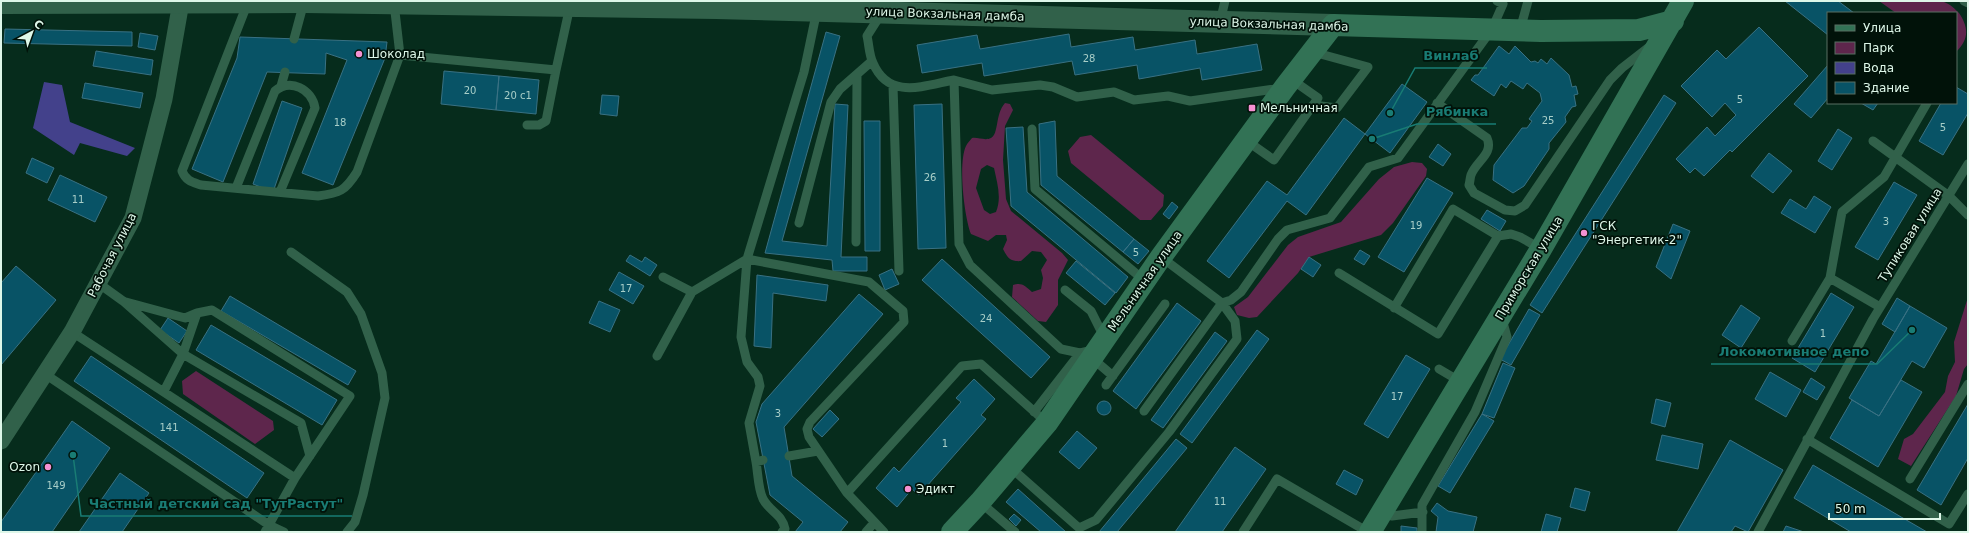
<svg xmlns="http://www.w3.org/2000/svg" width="1969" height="533" font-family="'DejaVu Sans',sans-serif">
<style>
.green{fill:#5e264c;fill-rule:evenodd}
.water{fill:#43418b}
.building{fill:#085366;stroke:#397183}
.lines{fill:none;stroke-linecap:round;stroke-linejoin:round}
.service{stroke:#31614a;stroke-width:9}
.minor{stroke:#31614a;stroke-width:17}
.tertiary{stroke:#31614a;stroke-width:22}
.secondary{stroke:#327255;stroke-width:22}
.poi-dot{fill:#f591d2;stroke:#011209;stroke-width:1.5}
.labels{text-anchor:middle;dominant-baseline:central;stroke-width:3.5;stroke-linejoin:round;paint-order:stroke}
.number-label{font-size:10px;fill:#a8cec8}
.street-label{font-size:12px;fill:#def7e9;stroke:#011209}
.poi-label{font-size:12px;fill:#def7e9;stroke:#011209;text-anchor:start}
.leader{fill:none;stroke:#197c74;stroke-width:1.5}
.callout-dot{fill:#197c74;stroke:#011209;stroke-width:1.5}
.callout-label{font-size:13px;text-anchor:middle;font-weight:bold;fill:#197c74;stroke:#011209;stroke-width:3.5;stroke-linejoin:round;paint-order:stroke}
</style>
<rect width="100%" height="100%" fill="#062c1c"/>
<path class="green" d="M1879 1C1891 1 1936 0 1944 2 1950 4 1955 9 1959 13 1969 28 1969 39 1956 52V13H1896Z
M1005 103 1010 104 1013 110 1005 126 1003 160 1006 199 1011 211 1062 253 1068 260 1058 280V305L1046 322 1038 321 1012 297 1013 285C1022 282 1025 286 1032 292L1041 289 1043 278 1041 270 1047 260 1041 252 1032 251 1021 261C1010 262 1007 257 1003 249L1007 240 1006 235H996L988 241 971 234C964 216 958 163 966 146 967 143 970 141 972 138 978 137 985 141 991 138 999 134 995 114 1005 103ZM987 165 994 168C997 183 1002 197 996 212L990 214 984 210 976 188 981 169Z
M1091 135 1164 195 1163 206 1151 220H1140L1071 163 1068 151 1080 137Z
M1412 162 1422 163 1427 169 1426 176 1393 223 1381 235 1309 257 1298 273 1257 317 1249 318 1237 315 1234 307 1248 297 1288 245 1298 237 1341 222 1379 179 1394 167Z
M1968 297V364L1964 369 1956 396 1911 466 1898 459 1904 439 1913 434 1945 392 1948 376 1955 362 1954 342Z
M196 371 273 421 274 430 255 444 183 394 182 381Z"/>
<path class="water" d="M44 82 62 85 70 122 135 148 127 156 80 143 74 155 33 128Z"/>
<path class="building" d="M1785 1H1838L1854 13H1828V35Z
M1759 27 1808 76 1732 152 1730 150 1704 176 1695 168 1690 173 1676 159 1707 127 1715 136 1736 115 1725 103 1712 117 1681 86 1717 50 1726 59Z
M5 29 132 32V46L4 43Z
M826 32 840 36 782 241 827 246 835 104 848 105 841 257H867V271H833L832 260 765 253Z
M140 33 158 36 155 50 138 47Z
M1069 34 1071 47 1133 37 1135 50 1195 40 1197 54 1257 44 1262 70 1202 80 1200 68 1139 79 1137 65 1075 75 1072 61 984 76 982 63 922 73 917 45 977 35 980 49Z
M240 37 387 42 385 58 333 185 302 173 347 60 326 53 325 74 267 72 223 182 192 169 237 58Z
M1499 46 1509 54 1515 46 1531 62 1535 61 1538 63 1541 59 1547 64 1551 58 1569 75 1572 87 1576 86 1578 94 1574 95 1576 106 1572 107 1565 117 1566 122 1549 143V149L1524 186 1513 193 1493 180 1494 165 1522 128H1527L1532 121 1529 119 1542 101 1540 93 1527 83 1523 89 1511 81 1506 88 1501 84 1494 96 1471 80 1475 75H1478Z
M96 51 153 60 151 75 93 66Z
M1828 65V98L1811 118 1794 104Z
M444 71 499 76 496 110 441 104Z
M499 76 539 80 536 114 496 110Z
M85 83 143 93 140 108 82 98Z
M1402 84 1427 102 1390 153 1365 134Z
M1956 87 1968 94V113L1943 155 1919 141 1941 103H1956Z
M602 95 619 96 617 116 600 114Z
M1664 95 1676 103 1542 313 1530 305Z
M282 101 302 108 273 192 253 184Z
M1861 103H1878L1873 110Z
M942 104 946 248 918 249 914 105Z
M1344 118 1365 134 1306 215 1287 201 1229 278 1207 261 1267 181 1287 195Z
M864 121H880V251H865Z
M1055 121 1057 176 1134 239 1123 252 1041 185 1039 124Z
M1023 127 1027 192 1128 277 1116 293 1011 206 1006 128Z
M1838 129 1852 138 1832 170 1818 161Z
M1438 144 1451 154 1443 166 1429 157Z
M1769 153 1792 171 1773 193 1751 176Z
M32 158 54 168 47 183 26 173Z
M60 175 107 197 95 222 48 200Z
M1427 178 1453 193 1404 272 1378 257Z
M1894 182 1917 195 1878 260 1855 247Z
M1814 196 1831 207 1815 233 1781 213 1790 199 1806 209Z
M1172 202 1178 207 1169 219 1163 214Z
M1487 210 1506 221 1500 231 1481 219Z
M1673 224 1690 231 1671 279 1656 267Z
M1134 239 1149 251 1138 264 1123 252Z
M1360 250 1370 256 1364 265 1354 259Z
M630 255 642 262 645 257 657 265 650 276 626 261Z
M1309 257 1321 265 1313 277 1301 269Z
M942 259 1050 357 1031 378 922 280Z
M1076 261 1115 293 1105 305 1066 273Z
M16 266 56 300 1 365V283Z
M892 269 899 284 885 290 879 275Z
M619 272 644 286 633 304 609 290Z
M757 275 828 285 826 301 773 293 771 348 754 346Z
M1831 293 1854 307 1815 372 1792 358Z
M859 294 883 314 784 427 792 476 848 522 840 532H795L803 522 770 495 756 422 762 404Z
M230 296 356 371 348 385 221 311Z
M1897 298 1910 306 1895 332 1882 324Z
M599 301 620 310 610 332 589 323Z
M1177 303 1201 321 1136 409 1113 391Z
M1741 305 1760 318 1741 348 1722 335Z
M1910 306 1947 328 1924 368 1912 361 1879 416 1849 398 1871 361 1876 364Z
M1529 309 1540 315 1511 365 1500 359Z
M168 318 187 331 179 343 160 330Z
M211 325 337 400 322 425 196 350Z
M1257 330 1269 339 1192 443 1180 434Z
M1215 332 1227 341 1163 428 1151 420Z
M1406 355 1430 369 1388 438 1364 424Z
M91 356 264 473 247 498 74 381Z
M1503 363 1515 368 1494 418 1482 414Z
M1770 372 1801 390 1786 417 1755 399Z
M1811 378 1825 387 1817 400 1803 392Z
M974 379 995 399 981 415 986 419 919 495 912 489 897 507 876 488 894 467 899 472 961 402 956 398Z
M1901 380 1922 392 1878 467 1830 438 1852 400 1879 416Z
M1656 399 1671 403 1665 427 1651 423Z
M1097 408a7 7 0 1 1 14 0a7 7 0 1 1-14 0Z
M1968 404V458L1941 505 1917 490Z
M830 410 839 419 822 437 813 429Z
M1482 414 1494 421 1450 493 1438 486Z
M72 421 110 448 52 532H1V522Z
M1077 431 1097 448 1079 469 1059 452Z
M1662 435 1703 444 1698 469 1656 460Z
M1176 439 1187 448 1117 532H1099Z
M1730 440 1783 470 1748 532 1735 526 1731 532H1677Z
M1235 447 1266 469 1222 532H1175Z
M1813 465 1896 514 1927 532H1851L1794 498Z
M1344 470 1363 480 1356 495 1336 484Z
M120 473 149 493 122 532H79Z
M1575 488 1590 492 1585 511 1570 507Z
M1018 489 1066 532H1041L1006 502Z
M1437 503 1448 511 1477 517 1473 532H1436L1438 517 1431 511Z
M1014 514 1021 520 1016 526 1009 519Z
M1546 514 1561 518 1557 532H1541Z
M1401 526 1417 528V532H1401Z
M1786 526 1804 532H1783Z"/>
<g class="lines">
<path class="service" d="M1964 1 1968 3
M248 2 182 171C186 181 192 182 201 185L318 196C340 193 345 191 357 172L400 55 394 3
M881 14 867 36C869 44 869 55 873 63 889 100 923 86 954 80
M1220 22 1225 1
M1520 30 1528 1
M294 39 304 2
M1313 52 1368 67 1337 108 1313 105
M400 55 556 70 570 6
M281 86 285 72
M893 86 899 271
M1437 103 1487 138C1494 154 1476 161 1471 175 1470 178 1470 182 1469 185L1474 193 1505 210 1515 211 1525 205 1610 80 1622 68 1649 47
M527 125H539L546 121 556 70
M1032 129 1035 189 1145 281
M1247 141 1274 160 1318 98 1291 79
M1873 141 1949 196 1968 215
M236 188 275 91C290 78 312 89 315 108L280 192
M799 223 831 102 840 89 872 61
M856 242 857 75
M291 252 347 292 361 314 382 373 385 398 363 495 355 522 347 532
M1161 257 1222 303 1231 300 1241 292 1278 239 1287 230 1330 218 1369 167 1398 158 1492 29 1503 4 1497 1
M1339 273 1438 334 1498 236
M663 277 692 292
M1830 278 1880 307
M98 283 123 301 183 354 197 313 212 310 350 396 295 478
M1065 290 1091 311 1104 337
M126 302 185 318 197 313
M1394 308 1453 209 1498 236 1511 234 1520 237 1541 249
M72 332 295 478 265 532
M1792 341 1830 278 1842 212 1884 177 1927 103
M1093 350 1080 353 1061 349 970 265 959 244 954 80 992 90 1040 85 1053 87 1077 97 1114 92 1134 100 1168 96 1190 101 1282 88
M657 356 692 292 747 259 804 72 817 10
M1092 358 1113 376
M1439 369 1461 382
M45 374 269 525 284 532
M1106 385 1165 304
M164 391 183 354 301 423 310 456
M1034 412 1080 353
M1807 439 1949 524 1968 494
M789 456 818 451
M763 460 756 462 749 423 760 386 758 377 747 362 741 337 747 259 869 282 903 311 904 322 810 422 807 429 809 437 847 493
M756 462C758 473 758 489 763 499 770 512 782 514 785 529L782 532
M1010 467 1079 528 1096 520 1169 432 1237 339 1235 321 1222 303 1144 411
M1910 479 1968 384
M980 502 1015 532
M1383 511 1392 516 1423 512
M866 532 874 523
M884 532 847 493 962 366 981 364 1047 423
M1243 532 1277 479 1368 532
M1422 532V505L1475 412 1507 337 1502 319
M1758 532 1873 319 1968 164"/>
<path class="minor" d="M1 441 72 332 133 218 164 99 181 2"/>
<path class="tertiary" d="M1 3 305 2 716 8 1333 25"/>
<path class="secondary" d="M952 532 980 502 1047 423 1161 257 1285 87 1333 25 1541 31 1639 30 1673 21
M1370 532 1541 249 1683 1"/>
</g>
<g class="poi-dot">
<circle cx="359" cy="54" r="4"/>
<rect x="1248" y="104" width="8" height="8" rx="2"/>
<circle cx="1584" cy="233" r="4"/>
<circle cx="48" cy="467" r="4"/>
<circle cx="908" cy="489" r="4"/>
</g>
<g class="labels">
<g class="number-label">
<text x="1089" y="58">28</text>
<text x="470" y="90">20</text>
<text x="518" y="95">20 с1</text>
<text x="1740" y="99">5</text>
<text x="1548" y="120">25</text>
<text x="340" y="122">18</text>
<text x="1943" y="127">5</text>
<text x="930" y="177">26</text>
<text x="78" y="199">11</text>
<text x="1886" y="221">3</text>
<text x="1416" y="225">19</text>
<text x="1136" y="252">5</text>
<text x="626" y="288">17</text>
<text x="986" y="318">24</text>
<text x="1823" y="333">1</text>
<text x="1397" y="396">17</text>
<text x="778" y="413">3</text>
<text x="169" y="427">141</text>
<text x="945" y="443">1</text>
<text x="56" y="485">149</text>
<text x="1220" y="501">11</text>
</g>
<g class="street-label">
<text transform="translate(945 14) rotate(2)">улица Вокзальная дамба</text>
<text transform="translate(1269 24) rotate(2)">улица Вокзальная дамба</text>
<text transform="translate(1910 235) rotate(-58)">Тупиковая улица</text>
<text transform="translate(112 255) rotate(-63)">Рабочая улица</text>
<text transform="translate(1529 268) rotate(-59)">Приморская улица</text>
<text transform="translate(1145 281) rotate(-55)">Мельничная улица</text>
</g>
<g class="poi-label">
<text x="367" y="54">Шоколад</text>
<text x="1260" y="108">Мельничная</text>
<text x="1592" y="226">ГСК<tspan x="1592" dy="14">"Энергетик-2"</tspan></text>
<text x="40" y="467" text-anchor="end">Ozon</text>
<text x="916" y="489">Эдикт</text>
</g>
</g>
<path class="leader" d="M1390 113L1415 68H1487M1372 139L1417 124H1496M1912 330L1877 364H1711M73 455L81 516H352"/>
<g class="callout-dot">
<circle cx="1390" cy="113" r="4"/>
<circle cx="1372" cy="139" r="4"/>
<circle cx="1912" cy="330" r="4"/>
<circle cx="73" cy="455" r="4"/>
</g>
<g class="callout-label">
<text x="1451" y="60">Винлаб</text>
<text x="1457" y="116">Рябинка</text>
<text x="1794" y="356">Локомотивное депо</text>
<text x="216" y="508">Частный детский сад "ТутРастут"</text>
</g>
<rect width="1969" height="533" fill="none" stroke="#def7e9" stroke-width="4"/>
<rect x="1827" y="12" width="130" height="92" fill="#011209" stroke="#596e63"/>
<rect x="1835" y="25" width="20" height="6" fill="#327255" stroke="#596e63"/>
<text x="1863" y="32" font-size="12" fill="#def7e9">Улица</text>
<rect x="1835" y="42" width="20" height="12" fill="#5e264c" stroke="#596e63"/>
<text x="1863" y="52" font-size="12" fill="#def7e9">Парк</text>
<rect x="1835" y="62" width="20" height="12" fill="#43418b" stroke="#596e63"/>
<text x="1863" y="72" font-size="12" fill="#def7e9">Вода</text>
<rect x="1835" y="82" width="20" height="12" fill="#085366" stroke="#596e63"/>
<text x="1863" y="92" font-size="12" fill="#def7e9">Здание</text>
<g transform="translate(32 32) rotate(41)" stroke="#011209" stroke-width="3" paint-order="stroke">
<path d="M0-3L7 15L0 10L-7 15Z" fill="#def7e9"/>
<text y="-6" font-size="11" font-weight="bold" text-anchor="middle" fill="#def7e9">С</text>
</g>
<path d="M1829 513v6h111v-6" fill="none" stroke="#def7e9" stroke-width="2"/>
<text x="1835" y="513" font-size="12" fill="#def7e9" stroke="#011209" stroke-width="3" paint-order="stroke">50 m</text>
</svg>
